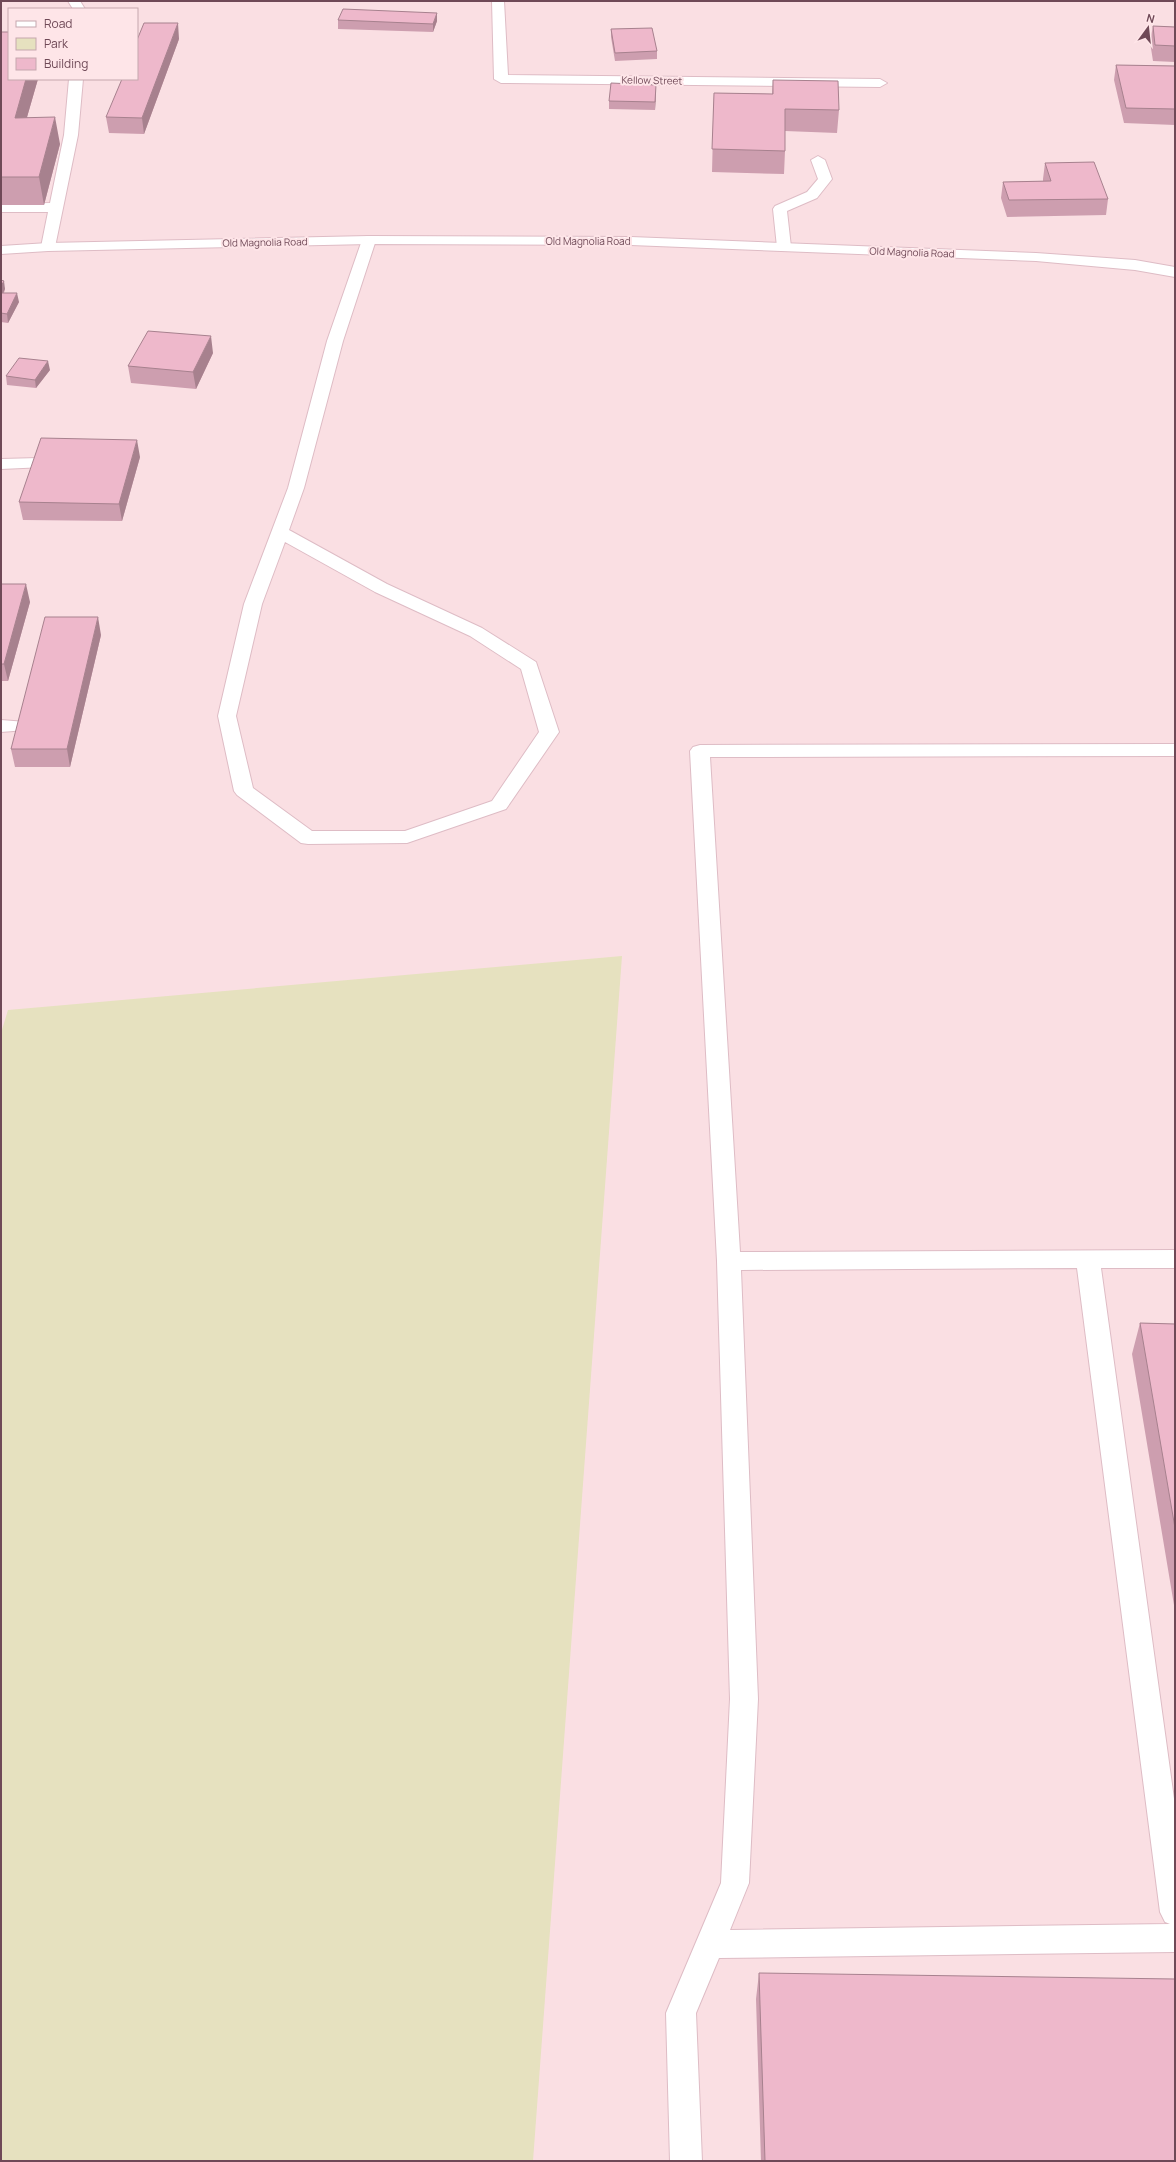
<svg xmlns="http://www.w3.org/2000/svg" width="1176" height="2162" font-family="Manrope,sans-serif">
<style>
.green{fill:#e6e1bf}
.lines{fill:none;stroke-linecap:round;stroke-linejoin:round}
.service-casing{stroke:#debcc5;stroke-width:2}
.minor-casing{stroke:#debcc5;stroke-width:2}
.tertiary-casing{stroke:#debcc5;stroke-width:2}
.service{fill:#fff;fill-rule:evenodd}
.minor{fill:#fff;fill-rule:evenodd}
.tertiary{fill:#fff;fill-rule:evenodd}
.wall{fill:#cd9eaf}
.shaded-wall{fill:#a7818e}
.building{fill:#eeb8cb;stroke:#a7818e}
.labels{text-anchor:middle;dominant-baseline:central;stroke-width:4;stroke-linejoin:round;paint-order:stroke}
.far-street-label{font-size:10px;fill:#6f4957;stroke:#fee5e8}
</style>
<rect width="100%" height="100%" fill="#fadfe3"/>
<path class="green" d="M622 956 533 2161H1V1033L8 1010Z"/>
<g class="lines">
<g class="service-casing">
<path id="service" d="M68 1H80L85 9H73Z
M69 79H83L78 135 55 247 53 250H43L41 247 48 212H1V204L50 203 64 135Z
M818 156 825 160 832 179 817 198 787 211 791 247 789 250H779L777 247 773 209 775 206 807 192 818 179 811 160Z
M369 236 374 237 376 240 343 341 304 488 289 530 387 584 482 628 536 662 559 732 506 809 407 843 308 844 301 843 237 795 234 791 218 716 244 604 288 488 327 341 362 240 364 237ZM285 542 375 592 470 636 521 669 539 732 492 801 405 831H312L253 788 236 716 262 604Z
M39 458 45 459 47 463 45 467 1 469V459Z
M1 720 26 722 28 726 26 730 1 732Z
M1175 744V756L710 757 740 1252 1175 1250V1268H1101L1175 1806V1952L719 1958 696 2013 702 2161H670L666 2013 721 1883 730 1699 717 1261 690 751 693 747 700 745ZM1077 1268 1160 1912 1165 1922 1170 1924 730 1930 749 1883 758 1699 741 1270Z"/>
</g>
<g class="minor-casing">
<path id="minor" d="M492 1H504L508 75 880 79 887 83 880 87 501 83 494 79Z"/>
</g>
<g class="tertiary-casing">
<path id="tertiary" d="M369 236 631 237 1036 253 1135 260 1175 267V277L1135 270 1036 261 631 245 369 244 48 251 1 254V246L48 243Z"/>
</g>
<use href="#service" class="service"/>
<use href="#minor" class="minor"/>
<use href="#tertiary" class="tertiary"/>
</g>
<path class="wall" d="M338 20 437 21 433 32 338 29Z
M1153 26 1175 27V62L1153 61 1150 42Z
M611 29 657 51V59L615 61 611 37Z
M1 32 38 79 27 117 60 144 44 205H1Z
M179 39 144 134 109 133 106 117Z
M1116 65 1175 66V125L1124 123 1114 80Z
M773 80 839 110 837 133 785 131V151L784 174 712 172 714 93 772 94Z
M656 93 655 110 609 109V101Z
M1045 163 1108 199 1106 215 1007 217 1001 198 1003 182 1043 181V179Z
M1 280 5 289 4 293 19 302 8 323 1 322Z
M213 353 196 389 131 383 128 366Z
M50 370 36 388 7 385 6 376Z
M140 457 122 521 23 520 19 502Z
M1 584 30 602 8 681H1Z
M101 635 70 767H15L11 749Z
M1140 1323 1175 1324V1611L1132 1354Z
M759 1973 1175 2161H761L756 1999Z"/>
<path class="shaded-wall" d="M437 13V21L433 32V24Z
M178 23 179 39 144 134 142 118Z
M26 79H38L19 145 15 118Z
M656 85V93L655 110V102Z
M55 117 60 144 44 205 39 177Z
M4 281 5 289 1 297V286Z
M17 293 19 302 8 323 7 314Z
M211 336 213 353 196 389 193 372Z
M48 361 50 370 36 388 35 380Z
M137 440 140 457 122 521 119 504Z
M26 584 30 602 8 681 4 664Z
M98 617 101 635 70 767 67 749Z"/>
<path class="building" d="M343 9 437 13 433 24 338 20Z
M144 23H178L142 118 106 117 122 79H137V40Z
M1153 26 1175 27V46L1155 45Z
M652 28 657 51 615 53 611 29Z
M1 32H9V79H26L15 118 55 117 39 177H1Z
M1116 65 1175 66V109L1126 108Z
M773 80 838 81 839 110 785 109V151L712 149 714 93 773 94Z
M611 83 656 85 655 102 609 101Z
M1094 162 1108 199 1009 200 1003 182 1051 181 1045 163Z
M1 280 4 281 1 286Z
M1 293H17L7 314 1 313Z
M148 331 211 336 193 372 128 366Z
M19 358 48 361 35 380 6 376Z
M41 438 137 440 119 504 19 502Z
M1 584H26L4 664H1Z
M45 617H98L67 749H11Z
M1140 1323 1175 1324V1528Z
M759 1973 1175 1979V2161H765Z"/>
<g class="labels">
<g class="far-street-label">
<text transform="translate(652 80) rotate(1)">Kellow Street</text>
<text x="588" y="241">Old Magnolia Road</text>
<text transform="translate(265 242) rotate(-1)">Old Magnolia Road</text>
<text transform="translate(912 252) rotate(2)">Old Magnolia Road</text>
</g>
</g>
<rect width="1176" height="2162" fill="none" stroke="#6f4957" stroke-width="4"/>
<rect x="8" y="8" width="130" height="72" fill="#fee5e8" stroke="#c5a7ae"/>
<rect x="16" y="21" width="20" height="6" fill="#ffffff" stroke="#c5a7ae"/>
<text x="44" y="28" font-size="12" fill="#6f4957">Road</text>
<rect x="16" y="38" width="20" height="12" fill="#e6e1bf" stroke="#c5a7ae"/>
<text x="44" y="48" font-size="12" fill="#6f4957">Park</text>
<rect x="16" y="58" width="20" height="12" fill="#eeb8cb" stroke="#c5a7ae"/>
<text x="44" y="68" font-size="12" fill="#6f4957">Building</text>
<g transform="translate(1148 28) rotate(15)" stroke="#fee5e8" stroke-width="3" paint-order="stroke">
<path d="M0-3L7 15L0 10L-7 15Z" fill="#6f4957"/>
<text y="-6" font-size="11" font-weight="bold" text-anchor="middle" fill="#6f4957">N</text>
</g>
</svg>
